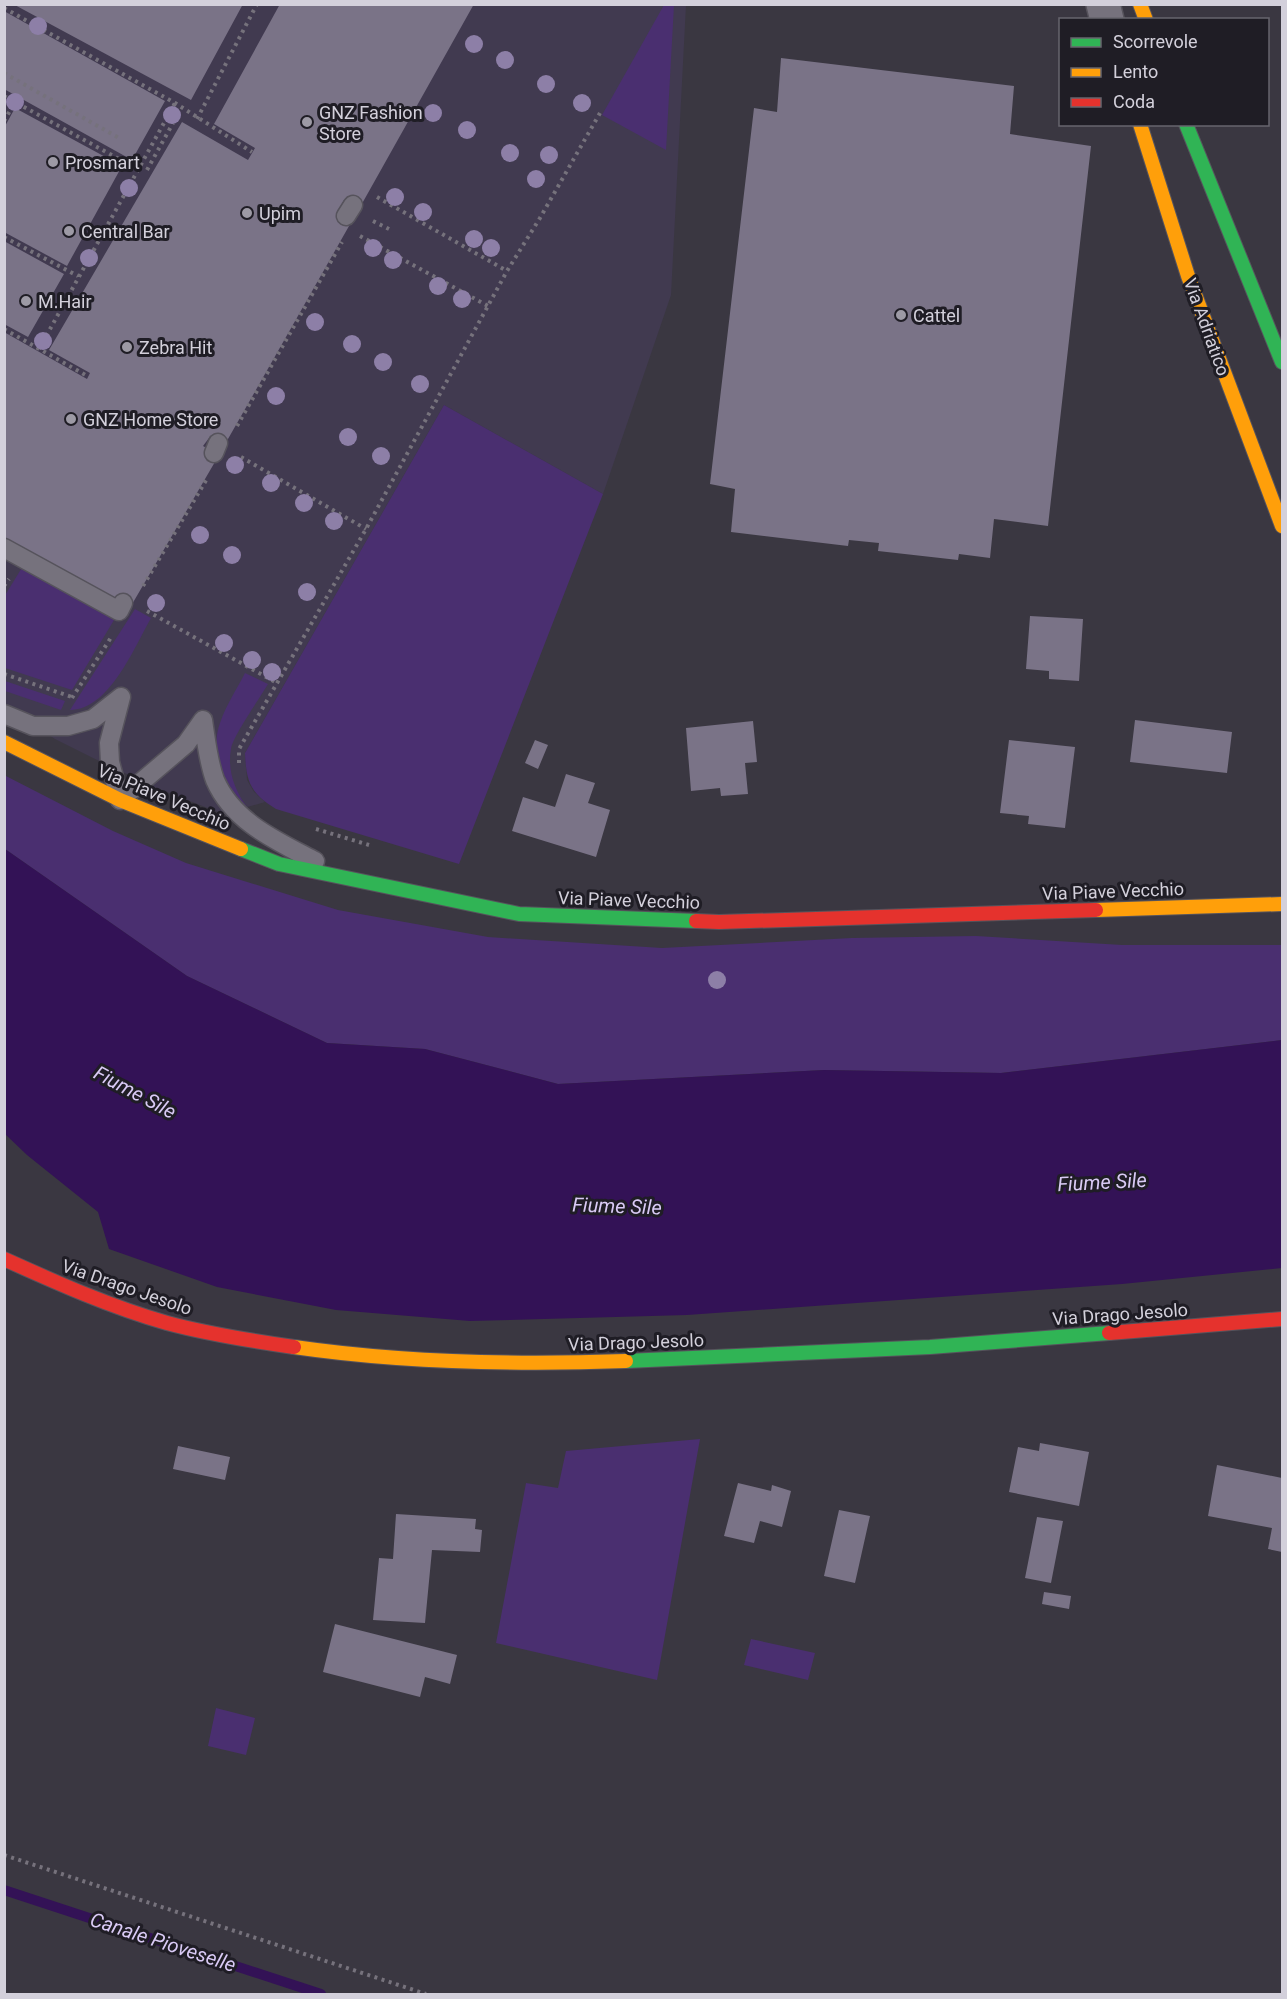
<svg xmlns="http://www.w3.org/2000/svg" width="1287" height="1999" font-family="Roboto,sans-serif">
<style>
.built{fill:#413a50}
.green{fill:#4a2f70}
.water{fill:#331256}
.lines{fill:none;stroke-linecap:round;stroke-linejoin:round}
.stream{stroke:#331256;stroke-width:10}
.building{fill:#7a7387}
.lane-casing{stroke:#56535c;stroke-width:21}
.street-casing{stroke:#56535c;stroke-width:36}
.fast-casing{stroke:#56535c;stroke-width:16}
.slow-casing{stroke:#56535c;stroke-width:16}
.jam-casing{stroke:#56535c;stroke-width:16}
.path{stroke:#76727c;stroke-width:4;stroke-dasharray:3 4.5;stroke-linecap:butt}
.lane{stroke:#76727d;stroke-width:18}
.street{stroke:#76727d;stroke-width:33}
.fast{stroke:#30b455;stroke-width:14}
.slow{stroke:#ff9f0a;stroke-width:14}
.jam{stroke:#e5322d;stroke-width:14}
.tree{fill:#8d7fa7}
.poi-dot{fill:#9d9aa5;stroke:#1f1d25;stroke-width:2}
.labels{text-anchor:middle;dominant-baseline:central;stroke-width:6;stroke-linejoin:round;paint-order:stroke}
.poi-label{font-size:18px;fill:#d3d0db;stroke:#1f1d25;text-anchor:start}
.street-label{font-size:18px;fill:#d3d0db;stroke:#1f1d25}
.water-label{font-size:20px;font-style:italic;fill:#d9caf5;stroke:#1f1d25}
</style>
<rect width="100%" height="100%" fill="#3a3741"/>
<path class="built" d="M4 5H686L671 295 603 494 444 405 245 753 247 780 254 792 265 802 223 814 154 787 93 758 55 739 5 706Z"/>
<path class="green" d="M664 5H674L666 150 602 115Z
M444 405 603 494 459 864 276 809C251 794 246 782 245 753Z
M23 566 117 615 72 690 5 668 4 597Z
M135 609 151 618C134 648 109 710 70 710Z
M245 673 268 684C260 698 233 736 231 749 227 770 235 791 247 807 225 786 209 753 220 723 226 705 237 689 245 673Z
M5 681 65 701 61 710 5 691Z
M4 775 113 831 186 863 338 910 488 937 662 948 852 938 976 936 1122 945H1282V1040L1001 1073 824 1070 558 1084 425 1049 327 1043 187 976 5 849Z
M700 1439 657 1680 496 1643 526 1483 558 1488 566 1451Z
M751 1639 815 1653 808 1680 744 1665Z
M216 1708 255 1718 246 1755 208 1746Z"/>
<path class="water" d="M5 849 187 976 327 1043 425 1049 558 1084 824 1070 1001 1073 1282 1040V1268L1122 1284 687 1315 470 1321 336 1310 217 1287 109 1249 98 1212 27 1155 5 1134Z"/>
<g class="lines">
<path class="stream" d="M4 1890 321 1994"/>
</g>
<path class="building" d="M13 4H243L191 100Z
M280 4H474L359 209 344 200 338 211 353 219 224 446 209 438 203 446 219 455 131 606 72 581 4 542V332L87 379 90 373 49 350 182 122 248 160 255 148 214 124Z
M4 11 165 101 132 160 4 89Z
M781 58 1014 86 1010 134 1091 146 1048 526 994 519 990 558 959 554 958 560 878 551 879 543 849 540 848 546 731 532 735 489 710 484 754 108 777 112Z
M15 108 122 166 67 266 4 232V128Z
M4 241 64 274 28 337 4 324Z
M1030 616 1083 619 1079 681 1049 679V671L1026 669Z
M1135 720 1232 732 1227 773 1130 762Z
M753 721 757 762 745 763 748 794 721 796 720 788 691 791 686 728Z
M535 740 548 745 538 769 525 763Z
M1009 740 1075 747 1065 828 1028 824 1029 816 1000 813Z
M566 774 595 783 588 803 610 810 596 857 512 831 523 797 555 807Z
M1040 1443 1089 1452 1079 1506 1009 1492 1018 1447 1039 1451Z
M178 1446 230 1457 225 1480 173 1469Z
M1217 1465 1282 1478V1552L1268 1549 1272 1528 1208 1516Z
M738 1483 771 1491 772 1485 791 1491 782 1527 760 1521 754 1543 724 1536Z
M839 1510 870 1516 855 1583 824 1576Z
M396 1514 476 1519 475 1529 482 1530 480 1552 432 1550 425 1623 373 1620 379 1558 393 1559Z
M1037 1517 1063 1521 1051 1583 1025 1578Z
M1044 1592 1071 1596 1069 1609 1042 1604Z
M335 1624 457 1655 450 1684 425 1677 420 1697 323 1672Z"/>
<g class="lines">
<g class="lane-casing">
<path id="lane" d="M346 216 353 205
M214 453 218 443
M4 548 119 611 123 603
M121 697 109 743 110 762 120 800 186 744 203 720
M4 714 33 726H68L93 719 121 697
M203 720C206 740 208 761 215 780 233 822 277 841 315 861"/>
</g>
<g class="street-casing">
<path id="street" d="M1103 4 1107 20"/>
</g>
<g class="fast-casing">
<path id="fast" d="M1186 124 1282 362
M241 849 279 864 519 914 696 921
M626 1361 930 1347 1109 1333"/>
</g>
<g class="slow-casing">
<path id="slow" d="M1140 4 1146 20
M1140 124 1188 276 1282 526
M4 742 120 800 241 849
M1096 910 1282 904
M294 1347C404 1363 515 1365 626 1361"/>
</g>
<g class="jam-casing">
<path id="jam" d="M696 921 719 922 1096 910
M4 1259C57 1283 111 1307 167 1323 208 1334 252 1341 294 1347
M1109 1333 1282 1319"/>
</g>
<path class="path" d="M4 8 175 103 252 152
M4 73 119 138
M4 96 139 170
M197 119 257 4
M4 121 15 102
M147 170 173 123
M377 197 507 271
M373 221 389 229
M360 236 488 306
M4 237 78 276
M4 329 89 377
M39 349 175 103
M237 426 342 242
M241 457 366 529
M4 586 9 579
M143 586 208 477
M147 611 277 683
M4 674 72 697
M72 698 112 636
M239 763V749L366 529 507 271 540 218 600 113
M316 829 369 845
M4 1855 426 1994"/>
<use href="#lane" class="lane"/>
<use href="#street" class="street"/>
<use href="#fast" class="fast"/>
<use href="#slow" class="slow"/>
<use href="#jam" class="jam"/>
</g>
<g class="tree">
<circle cx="38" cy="26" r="9"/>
<circle cx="474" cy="44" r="9"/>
<circle cx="505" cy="60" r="9"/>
<circle cx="546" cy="84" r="9"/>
<circle cx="15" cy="102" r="9"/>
<circle cx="582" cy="103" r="9"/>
<circle cx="433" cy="113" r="9"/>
<circle cx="172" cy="115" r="9"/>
<circle cx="467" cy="130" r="9"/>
<circle cx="510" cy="153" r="9"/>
<circle cx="549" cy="155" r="9"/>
<circle cx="536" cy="179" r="9"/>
<circle cx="129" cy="188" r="9"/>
<circle cx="395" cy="197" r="9"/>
<circle cx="423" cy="212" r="9"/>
<circle cx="474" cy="239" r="9"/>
<circle cx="373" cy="248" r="9"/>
<circle cx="491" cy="248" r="9"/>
<circle cx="89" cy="258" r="9"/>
<circle cx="393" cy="260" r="9"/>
<circle cx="438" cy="286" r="9"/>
<circle cx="462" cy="299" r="9"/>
<circle cx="315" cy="322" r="9"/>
<circle cx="43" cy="341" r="9"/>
<circle cx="352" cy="344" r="9"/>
<circle cx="383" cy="362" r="9"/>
<circle cx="420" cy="384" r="9"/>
<circle cx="276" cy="396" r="9"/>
<circle cx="348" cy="437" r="9"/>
<circle cx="381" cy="456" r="9"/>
<circle cx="235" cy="465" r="9"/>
<circle cx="271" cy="483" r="9"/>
<circle cx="304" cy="503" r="9"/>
<circle cx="334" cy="521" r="9"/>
<circle cx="200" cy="535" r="9"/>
<circle cx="232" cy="555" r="9"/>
<circle cx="307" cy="592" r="9"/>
<circle cx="156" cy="603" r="9"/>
<circle cx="224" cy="643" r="9"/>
<circle cx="252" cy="660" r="9"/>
<circle cx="272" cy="672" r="9"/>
<circle cx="717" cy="980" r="9"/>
</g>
<g class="poi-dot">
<circle cx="307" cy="122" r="6"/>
<circle cx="53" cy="162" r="6"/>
<circle cx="247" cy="213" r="6"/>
<circle cx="69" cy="231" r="6"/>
<circle cx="26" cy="301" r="6"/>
<circle cx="901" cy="315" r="6"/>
<circle cx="127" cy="347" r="6"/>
<circle cx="71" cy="419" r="6"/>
</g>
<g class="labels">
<g class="poi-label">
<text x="319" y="112">GNZ Fashion<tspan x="319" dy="21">Store</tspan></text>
<text x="65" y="162">Prosmart</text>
<text x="259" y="213">Upim</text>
<text x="81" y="231">Central Bar</text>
<text x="38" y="301">M.Hair</text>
<text x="913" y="315">Cattel</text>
<text x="139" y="347">Zebra Hit</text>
<text x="83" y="419">GNZ Home Store</text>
</g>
<g class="street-label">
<text transform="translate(1207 327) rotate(70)">Via Adriatico</text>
<text transform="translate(164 797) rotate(23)">Via Piave Vecchio</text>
<text transform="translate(1113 891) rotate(-2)">Via Piave Vecchio</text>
<text transform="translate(629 900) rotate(2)">Via Piave Vecchio</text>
<text transform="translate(127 1287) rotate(19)">Via Drago Jesolo</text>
<text transform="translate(1120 1314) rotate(-4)">Via Drago Jesolo</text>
<text transform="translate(636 1342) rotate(-2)">Via Drago Jesolo</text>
</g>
<g class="water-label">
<text transform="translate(135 1092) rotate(28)">Fiume Sile</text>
<text transform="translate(1102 1182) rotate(-3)">Fiume Sile</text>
<text transform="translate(617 1206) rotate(2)">Fiume Sile</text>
<text transform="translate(163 1942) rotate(18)">Canale Pioveselle</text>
</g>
</g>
<rect width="1287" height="1999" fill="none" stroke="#d3d0db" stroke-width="12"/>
<rect x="1059" y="18" width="210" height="108" fill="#1f1d25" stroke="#67656e" stroke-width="1.5"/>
<rect x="1071" y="38" width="30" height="9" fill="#30b455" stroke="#67656e" stroke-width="1.5"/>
<text x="1113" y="48" font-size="18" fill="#d3d0db">Scorrevole</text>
<rect x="1071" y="68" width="30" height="9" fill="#ff9f0a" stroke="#67656e" stroke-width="1.5"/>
<text x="1113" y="78" font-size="18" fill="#d3d0db">Lento</text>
<rect x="1071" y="98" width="30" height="9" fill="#e5322d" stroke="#67656e" stroke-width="1.5"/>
<text x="1113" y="108" font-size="18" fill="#d3d0db">Coda</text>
</svg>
